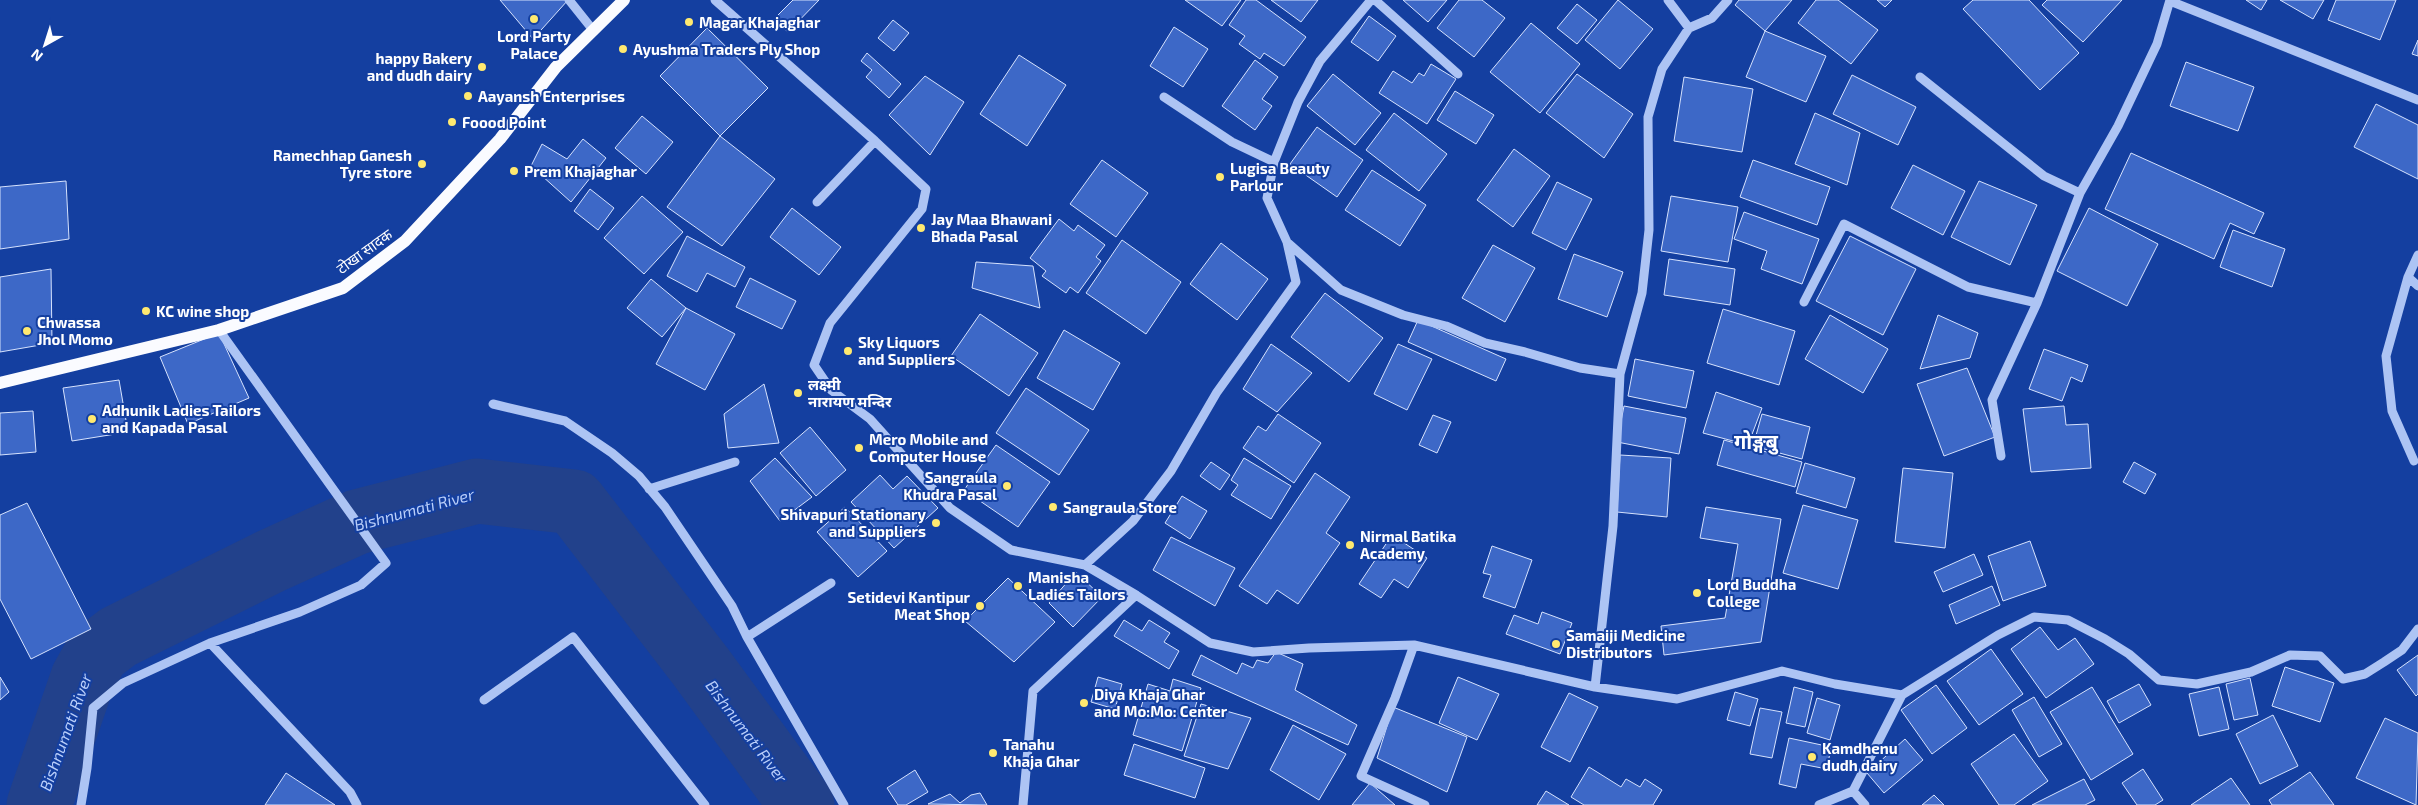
<svg xmlns="http://www.w3.org/2000/svg" width="2418" height="805" font-family="'Exo 2','Noto Sans Devanagari',sans-serif">
<style>
.lines{fill:none;stroke-linecap:round;stroke-linejoin:round}
.river{stroke:#22418b;stroke-width:65}
.building{fill:#3d68c7;stroke:#d6e2fd}
.minor{stroke:#adc4f4;stroke-width:9}
.major{stroke:#fafbff;stroke-width:12}
.poi-dot{fill:#ffe970;stroke:#143fa0;stroke-width:2}
.labels{text-anchor:middle;dominant-baseline:central;stroke-width:4;stroke-linejoin:round;paint-order:stroke}
.poi-label{font-size:15px;font-weight:bold;fill:#fff;stroke:#143fa0;text-anchor:start}
.street-label{font-size:15px;fill:#fff;stroke:#143fa0}
.water-label{font-size:16px;font-style:italic;fill:#bacffa;stroke:#143fa0}
.district-label{font-size:20px;font-weight:bold;fill:#fff;stroke:#143fa0}
</style>
<rect width="100%" height="100%" fill="#143fa0"/>
<g class="lines">
<path class="river" d="M39 805 83 678 97 653 118 637 271 561 357 522 477 491 574 502 701 667 802 805"/>
</g>
<path class="building" d="M500 0H568L533 39Z
M793 0H819L788 32 774 19Z
M1185 0H1241L1222 26Z
M1246 0H1256L1306 37 1284 66 1264 53 1260 59 1239 44 1245 36 1229 25Z
M1271 0H1318L1301 22Z
M1403 0H1447L1428 22Z
M1459 0H1482L1505 18 1474 57 1437 28Z
M1618 0 1653 29 1620 69 1585 40Z
M1739 0H1792L1765 31 1735 5Z
M1816 0H1838L1878 30 1851 64 1798 23Z
M1877 0H1892L1885 7Z
M1973 0H2029L2079 53 2040 90 1963 9Z
M2047 0H2122L2083 42 2042 5Z
M2246 0H2267L2261 10Z
M2280 0H2324L2313 19Z
M2336 0H2396L2380 40 2328 20Z
M1577 4 1597 20 1577 44 1557 28Z
M1369 16 1396 36 1378 61 1351 42Z
M893 20 909 33 894 51 878 38Z
M1531 23 1580 64 1540 113 1490 72Z
M1174 27 1208 49 1183 87 1150 66Z
M707 28 768 88 720 136 660 76Z
M1765 31 1826 56 1806 102 1746 77Z
M2418 40V56L2412 54Z
M867 53 901 84 889 98 866 77 872 70 861 61Z
M1019 55 1066 85 1027 146 980 114Z
M1255 60 1278 77 1262 99 1272 106 1255 130 1222 106Z
M2186 62 2254 87 2238 131 2170 106Z
M1431 64 1456 79 1427 124 1379 93 1393 71 1412 83 1419 73 1424 76Z
M1333 74 1381 113 1355 145 1307 106Z
M1577 74 1633 114 1604 158 1546 113Z
M1852 75 1916 107 1898 145 1833 114Z
M925 76 964 102 930 155 889 115Z
M1684 77 1753 89 1742 152 1674 141Z
M1455 91 1494 115 1476 144 1437 120Z
M2376 104 2418 125V179L2354 147Z
M1394 113 1447 154 1419 191 1366 150Z
M1815 113 1860 133 1847 185 1795 164Z
M642 116 673 142 646 174 615 148Z
M1317 127 1363 160 1337 197 1290 164Z
M720 136 775 179 722 246 667 207Z
M583 139 606 158 571 202 531 166 542 144 567 159Z
M1514 149 1550 176 1513 227 1477 200Z
M2131 153 2264 213 2254 234 2230 223 2214 259 2105 209Z
M1102 160 1148 193 1116 237 1070 204Z
M1753 160 1830 187 1817 225 1740 197Z
M1913 165 1965 191 1943 235 1891 208Z
M1372 170 1426 205 1400 246 1345 210Z
M66 181 69 239 0 249V187Z
M1979 181 2037 205 2010 265 1951 237Z
M1557 182 1592 199 1566 250 1532 233Z
M590 189 614 208 598 230 574 211Z
M642 196 683 232 644 274 604 238Z
M1671 196 1738 207 1728 262 1661 251Z
M792 208 841 247 819 275 770 237Z
M2089 208 2158 244 2127 306 2057 271Z
M1744 212 1819 239 1802 284 1761 269 1767 251 1734 239Z
M1059 219 1074 231 1078 225 1105 245 1096 257 1101 261 1078 293 1070 287 1066 293 1042 276 1046 271 1030 258Z
M2233 230 2285 249 2272 287 2220 267Z
M687 236 745 267 735 287 707 273 697 292 667 276Z
M1850 236 1916 269 1883 335 1816 301Z
M1122 240 1181 282 1146 334 1086 293Z
M1221 243 1268 279 1237 320 1190 284Z
M1493 245 1535 268 1505 322 1462 298Z
M1574 254 1623 272 1607 317 1558 299Z
M1669 259 1735 269 1730 305 1664 295Z
M976 262 1033 266 1040 308 972 288Z
M51 269 52 343 0 352V277Z
M750 278 796 301 782 329 736 307Z
M651 279 686 308 662 337 627 308Z
M1325 293 1383 338 1349 382 1291 337Z
M686 308 735 334 705 390 656 364Z
M1723 309 1795 331 1779 385 1707 363Z
M980 314 1038 353 1009 396 951 356Z
M1830 315 1888 349 1863 393 1805 359Z
M1938 315 1978 333 1970 358 1920 369Z
M1418 320 1506 359 1496 381 1408 342Z
M1064 330 1120 363 1093 410 1037 378Z
M219 333 249 398 188 424 160 357Z
M1271 344 1312 373 1277 412 1243 389Z
M1398 344 1432 359 1407 410 1374 394Z
M2044 349 2088 365 2082 382 2071 377 2062 401 2029 389Z
M1635 359 1694 371 1686 408 1628 396Z
M1967 368 1995 437 1944 456 1917 384Z
M119 380 128 432 72 441 63 388Z
M764 384 779 443 728 448 724 414Z
M1026 388 1089 430 1059 475 996 433Z
M1716 392 1762 408 1748 445 1703 433Z
M1624 406 1686 418 1679 454 1617 442Z
M2064 406 2066 425 2088 424 2091 468 2031 472 2023 409Z
M33 411 36 452 0 455V413Z
M1278 414 1321 443 1294 483 1243 448 1258 426 1266 431Z
M1762 414 1810 427 1802 459 1753 446Z
M1433 415 1451 422 1437 453 1419 445Z
M810 427 846 470 816 496 780 453Z
M1724 440 1802 462 1795 487 1717 465Z
M996 445 1050 482 1018 527 964 490Z
M1620 455 1671 458 1667 517 1617 512Z
M775 458 812 497 780 521 750 481Z
M1244 458 1291 486 1271 519 1231 495 1238 485 1231 480Z
M1211 462 1230 475 1220 490 1200 476Z
M2134 462 2156 474 2145 494 2123 482Z
M1805 463 1855 478 1846 508 1796 493Z
M1903 468 1953 473 1945 548 1895 542Z
M1315 473 1350 497 1326 533 1340 543 1298 604 1277 590 1267 604 1239 586Z
M880 475 893 489 907 476 938 508 894 548 851 502Z
M1182 496 1207 511 1190 539 1165 523Z
M27 503 91 629 31 659 0 599V515Z
M1803 505 1858 520 1838 589 1783 573Z
M845 507 887 551 858 577 817 532Z
M1706 507 1781 519 1761 642 1664 655 1661 626 1725 618 1738 544 1700 538Z
M1392 535 1427 558 1408 588 1394 579 1381 598 1359 584Z
M1171 537 1235 568 1215 606 1153 570Z
M2030 541 2046 586 2003 601 1988 556Z
M1492 546 1532 560 1515 608 1483 597 1491 575 1483 573Z
M1974 554 1983 575 1943 592 1934 572Z
M1076 572 1102 597 1073 627 1049 603Z
M1008 578 1055 622 1014 662 965 621Z
M1992 586 2000 605 1956 624 1949 605Z
M1542 612 1572 623 1560 654 1506 634 1514 615 1538 624Z
M1124 620 1142 631 1149 620 1170 633 1164 642 1179 651 1169 669 1114 636Z
M2040 627 2058 650 2075 638 2094 664 2046 698 2011 649Z
M1991 649 2023 694 1979 725 1947 681Z
M1276 652 1303 664 1295 690 1357 725 1348 745 1192 675 1201 655 1237 674 1242 663 1253 668 1257 660 1268 663Z
M2418 655V694L2416 696 2397 670Z
M2285 667 2334 683 2320 722 2272 706Z
M0 677 9 692 0 700Z
M1098 677 1122 684 1115 709 1091 702Z
M1458 677 1499 694 1477 740 1439 723Z
M2250 678 2258 715 2234 720 2226 684Z
M1173 679 1201 688 1182 751 1133 735 1148 684 1170 691Z
M2139 684 2151 705 2119 723 2107 701Z
M1936 685 1967 728 1932 754 1901 710Z
M1794 687 1813 692 1805 727 1786 723Z
M2092 687 2133 754 2091 780 2050 712Z
M2219 687 2229 729 2199 736 2189 694Z
M1735 692 1758 699 1750 726 1727 720Z
M1569 693 1598 707 1570 762 1541 747Z
M2034 697 2062 744 2039 757 2012 710Z
M1817 698 1840 705 1830 740 1807 733Z
M1201 704 1251 718 1228 769 1184 756Z
M1393 707 1467 737 1447 792 1377 758Z
M1760 708 1782 712 1772 758 1750 754Z
M2273 715 2298 766 2260 784 2236 734Z
M2385 718 2418 733 2416 805 2356 778Z
M1293 725 1346 754 1319 800 1270 770Z
M2014 734 2048 781 2014 805H1999L1971 764Z
M1789 738 1831 747 1827 769 1801 764 1796 788 1779 784Z
M1905 739 1923 760 1884 793 1867 773Z
M1134 744 1205 768 1195 798 1124 775Z
M1589 767 1621 787 1626 779 1640 787 1645 779 1662 790 1653 805H1584L1571 797Z
M2143 769 2163 800 2155 805H2137L2122 783Z
M915 770 928 792 906 805H898L887 788Z
M2310 772 2334 805H2272L2269 800Z
M286 773 335 805H265Z
M2231 778 2250 805H2191Z
M2084 779 2095 800 2085 805H2032Z
M1370 783 1395 805H1352Z
M1546 791 1569 805H1537Z
M980 793 987 805 928 804 950 794 960 803 971 795Z
M1934 795 1944 805H1922Z"/>
<g class="lines">
<path class="minor" d="M569 0 593 30
M715 0 875 141 926 189 922 209 830 323 814 365 831 390 870 419 950 508 1011 550 1085 565
M1375 0 1458 74
M1668 0 1689 28 1712 18 1728 0
M2170 1 2418 100
M1920 77 2044 176 2080 193
M1164 97 1232 142 1274 162
M817 202 875 141
M1287 242 1341 290 1403 315 1446 326 1485 343 1525 352 1580 368 1620 374
M2408 277 2418 286
M1804 302 1844 224 1968 287 2037 303
M493 404 565 421 612 453 639 476 665 507 732 606 747 637 844 805
M2001 456 1992 400 2037 303 2080 193 2118 126 2157 44 2170 0
M2414 461 2392 411 2386 356 2408 277 2418 255
M649 489 735 462
M1136 595 1210 643 1253 652 1309 648 1414 645 1595 687 1677 699 1782 671 1835 684 1902 695 1853 791 1819 805
M747 637 831 583
M210 643 350 792 357 805
M1414 645 1395 698 1361 776 1425 805
M1595 687 1613 526 1620 374 1642 293 1649 230 1648 117 1662 69 1689 28
M1902 695 1998 635 2034 617 2068 620 2105 639 2129 654 2159 680 2197 684 2251 672 2290 655 2320 656 2343 679 2365 674 2384 662 2402 650 2418 629
M484 700 573 637 705 805
M1853 791 1865 805
M81 805 87 768 93 708 123 683 210 643 300 612 361 585 386 563 219 330
M1023 805 1033 691 1136 595 1085 565 1133 521 1171 471 1217 392 1296 282 1287 242 1267 198 1274 162 1298 102 1320 61 1371 0"/>
<path class="major" d="M0 383 219 330 343 288 405 241 500 139 556 67 624 0"/>
</g>
<g class="poi-dot">
<circle cx="534" cy="19" r="5"/>
<circle cx="689" cy="22" r="5"/>
<circle cx="623" cy="49" r="5"/>
<circle cx="482" cy="67" r="5"/>
<circle cx="468" cy="96" r="5"/>
<circle cx="452" cy="122" r="5"/>
<circle cx="422" cy="164" r="5"/>
<circle cx="514" cy="171" r="5"/>
<circle cx="1220" cy="177" r="5"/>
<circle cx="921" cy="228" r="5"/>
<circle cx="146" cy="311" r="5"/>
<circle cx="27" cy="331" r="5"/>
<circle cx="848" cy="351" r="5"/>
<circle cx="798" cy="393" r="5"/>
<circle cx="92" cy="419" r="5"/>
<circle cx="859" cy="448" r="5"/>
<circle cx="1007" cy="486" r="5"/>
<circle cx="1053" cy="507" r="5"/>
<circle cx="936" cy="523" r="5"/>
<circle cx="1350" cy="545" r="5"/>
<circle cx="1018" cy="586" r="5"/>
<circle cx="1697" cy="593" r="5"/>
<circle cx="980" cy="606" r="5"/>
<circle cx="1556" cy="644" r="5"/>
<circle cx="1084" cy="703" r="5"/>
<circle cx="993" cy="753" r="5"/>
<circle cx="1812" cy="757" r="5"/>
</g>
<g class="labels">
<g class="poi-label">
<text x="699" y="22">Magar Khajaghar</text>
<text x="534" y="36" text-anchor="middle">Lord Party<tspan x="534" dy="17">Palace</tspan></text>
<text x="633" y="49">Ayushma Traders Ply Shop</text>
<text x="472" y="58" text-anchor="end">happy Bakery<tspan x="472" dy="17">and dudh dairy</tspan></text>
<text x="478" y="96">Aayansh Enterprises</text>
<text x="462" y="122">Foood Point</text>
<text x="412" y="155" text-anchor="end">Ramechhap Ganesh<tspan x="412" dy="17">Tyre store</tspan></text>
<text x="1230" y="168">Lugisa Beauty<tspan x="1230" dy="17">Parlour</tspan></text>
<text x="524" y="171">Prem Khajaghar</text>
<text x="931" y="219">Jay Maa Bhawani<tspan x="931" dy="17">Bhada Pasal</tspan></text>
<text x="156" y="311">KC wine shop</text>
<text x="37" y="322">Chwassa<tspan x="37" dy="17">Jhol Momo</tspan></text>
<text x="858" y="342">Sky Liquors<tspan x="858" dy="17">and Suppliers</tspan></text>
<text x="808" y="384">लक्ष्मी<tspan x="808" dy="17">नारायण मन्दिर</tspan></text>
<text x="102" y="410">Adhunik Ladies Tailors<tspan x="102" dy="17">and Kapada Pasal</tspan></text>
<text x="869" y="439">Mero Mobile and<tspan x="869" dy="17">Computer House</tspan></text>
<text x="997" y="477" text-anchor="end">Sangraula<tspan x="997" dy="17">Khudra Pasal</tspan></text>
<text x="1063" y="507">Sangraula Store</text>
<text x="926" y="514" text-anchor="end">Shivapuri Stationary<tspan x="926" dy="17">and Suppliers</tspan></text>
<text x="1360" y="536">Nirmal Batika<tspan x="1360" dy="17">Academy</tspan></text>
<text x="1028" y="577">Manisha<tspan x="1028" dy="17">Ladies Tailors</tspan></text>
<text x="1707" y="584">Lord Buddha<tspan x="1707" dy="17">College</tspan></text>
<text x="970" y="597" text-anchor="end">Setidevi Kantipur<tspan x="970" dy="17">Meat Shop</tspan></text>
<text x="1566" y="635">Samaiji Medicine<tspan x="1566" dy="17">Distributors</tspan></text>
<text x="1094" y="694">Diya Khaja Ghar<tspan x="1094" dy="17">and Mo:Mo: Center</tspan></text>
<text x="1003" y="744">Tanahu<tspan x="1003" dy="17">Khaja Ghar</tspan></text>
<text x="1822" y="748">Kamdhenu<tspan x="1822" dy="17">dudh dairy</tspan></text>
</g>
<g class="street-label">
<text transform="translate(364 251) rotate(-36)">टोखा सादक</text>
</g>
<g class="water-label">
<text transform="translate(414 509) rotate(-15)">Bishnumati River</text>
<text transform="translate(747 731) rotate(53)">Bishnumati River</text>
<text transform="translate(65 732) rotate(-70)">Bishnumati River</text>
</g>
<g class="district-label">
<text x="1756" y="441">गोङ्गबु</text>
</g>
</g>
<g transform="translate(45 45) rotate(219)" stroke="#143fa0" stroke-width="4" paint-order="stroke">
<path d="M0-4L9 19L0 12L-9 19Z" fill="#ffffff"/>
<text y="-8" font-size="14" font-weight="bold" text-anchor="middle" fill="#ffffff">N</text>
</g>
</svg>
